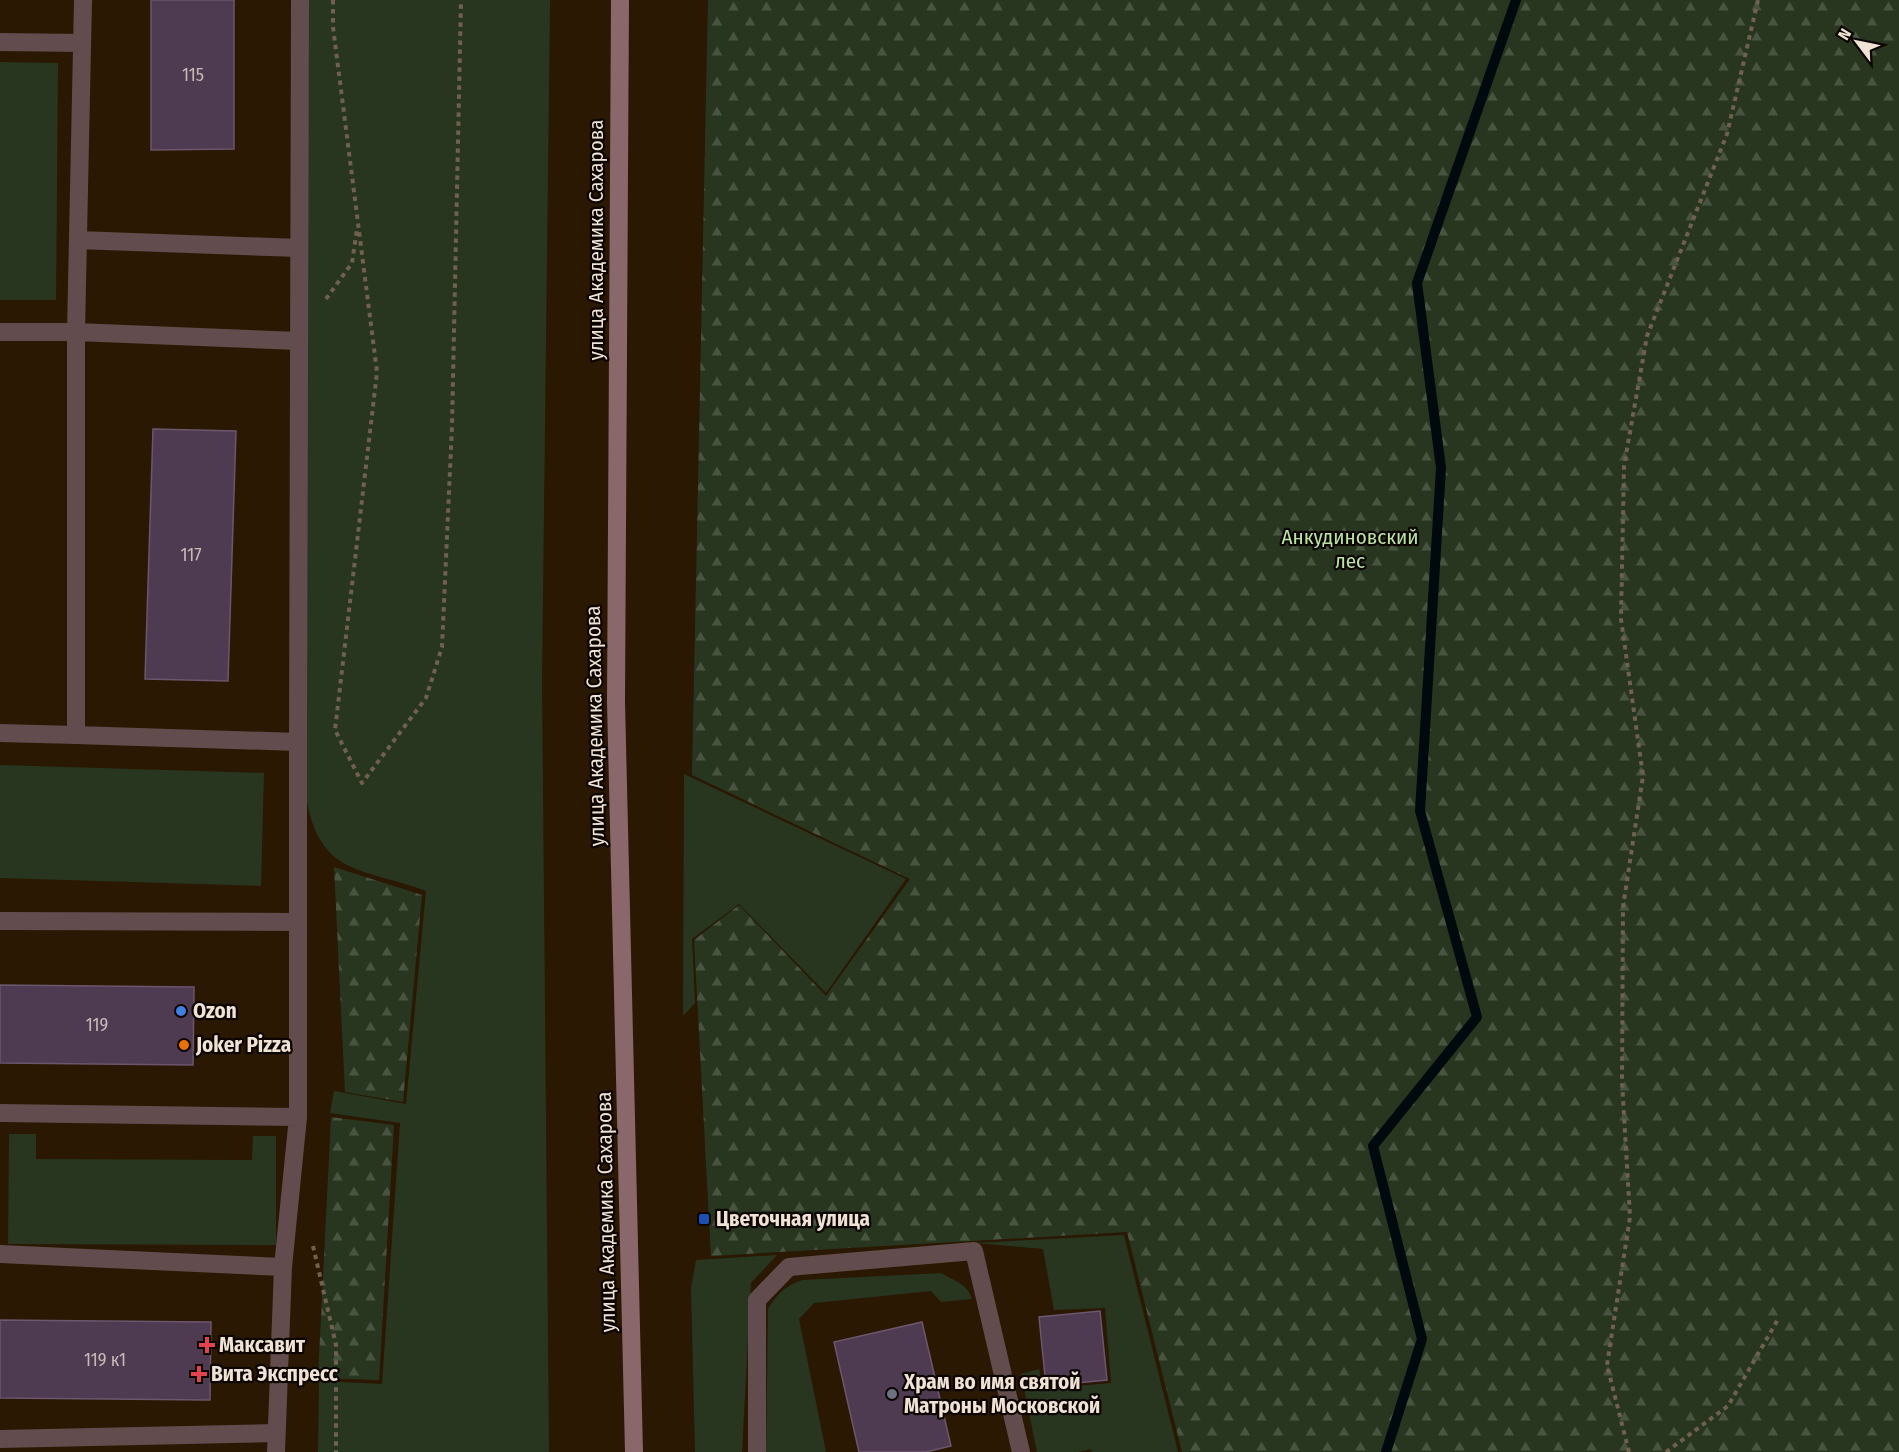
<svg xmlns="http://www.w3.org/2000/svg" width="1899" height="1452" font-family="'Fira Sans Condensed',sans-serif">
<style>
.green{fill:#283620}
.forest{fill:url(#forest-firs)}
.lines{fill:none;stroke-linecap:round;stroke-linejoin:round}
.stream{stroke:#00090e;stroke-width:10}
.building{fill:#4f3b51;stroke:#6b566e;stroke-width:1.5}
.path{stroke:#70604d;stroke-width:4;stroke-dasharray:4.5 4.5;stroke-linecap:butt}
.lane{stroke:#624c4e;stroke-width:18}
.secondary{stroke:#89676a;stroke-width:18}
.shop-dot{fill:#3f7fe0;stroke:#0c0501;stroke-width:2}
.food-dot{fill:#e8710a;stroke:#0c0501;stroke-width:2}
.transit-dot{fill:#1a4fb4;stroke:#0c0501;stroke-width:2}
.health-dot{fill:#e0444e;stroke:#0c0501;stroke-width:2}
.worship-dot{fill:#6b7280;stroke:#0c0501;stroke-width:2}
.labels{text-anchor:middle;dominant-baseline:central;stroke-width:4.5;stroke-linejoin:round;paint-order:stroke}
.number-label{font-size:18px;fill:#c8b9b5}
.street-label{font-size:21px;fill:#f0e3d6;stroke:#0c0501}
.park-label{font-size:21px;fill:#bbe3a3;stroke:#0c0501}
.poi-label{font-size:21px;font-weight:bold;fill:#f0e3d6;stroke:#0c0501;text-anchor:start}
</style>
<defs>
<pattern id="forest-firs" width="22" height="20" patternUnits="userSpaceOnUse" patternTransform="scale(1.5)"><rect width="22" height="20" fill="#283620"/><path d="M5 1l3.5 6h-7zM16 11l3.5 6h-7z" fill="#485340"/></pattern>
</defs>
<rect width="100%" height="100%" fill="#2a1802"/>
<path class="green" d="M309 0H550L542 680 549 1452H318L319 1381 382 1384 400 1123 330 1113 334 1091 406 1104 426 891C401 881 372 877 347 865 301 842 305 778 300 733Z
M0 62 58 63 56 300H0Z
M0 765 264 773 261 886 0 878Z
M684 774 906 879 826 993 739 904 692 939 695 1003 683 1016Z
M9 1134H36V1159L252 1160 253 1136H276V1245L8 1244Z
M1124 1235 1178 1452H1092L1091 1449 1078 1452H1037L1021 1374 1039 1369 1042 1389 1111 1383 1105 1308 1054 1310 1043 1249 975 1243Z
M777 1255 751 1283 742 1452H695L691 1288 696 1260Z
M941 1273C953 1280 968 1284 972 1299L941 1302 931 1291 814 1303 799 1319 826 1452H766L768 1309C777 1294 786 1285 803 1280Z"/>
<path class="forest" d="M708 0H1899V1452H1182L1127 1232 711 1256 694 940 739 905 826 996 910 879 692 775Z
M334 867 422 895 403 1102 345 1092Z
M331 1117 394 1125 379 1380 318 1378Z"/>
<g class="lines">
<path class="stream" d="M1386 1452 1422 1339 1373 1146 1477 1017 1420 811 1441 468 1417 283 1516 0"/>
</g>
<path class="building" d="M151 0H234V149L151 150Z
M153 429 236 431 228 681 145 679Z
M0 985 194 987 193 1065 0 1063Z
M1100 1311 1107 1380 1046 1386 1039 1317Z
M0 1320 211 1322 210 1400 0 1398Z
M922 1322 951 1446 926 1452H859L834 1342Z"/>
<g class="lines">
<path class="path" d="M333 0V27L377 372 335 730 362 783 426 698 442 647 452 426 461 0
M326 299 352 263 357 229
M313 1246 336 1345V1452
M1629 1452 1607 1365 1630 1217 1622 1081 1623 907 1643 776 1621 619 1624 466 1647 336 1727 134 1758 0
M1666 1452 1728 1406 1777 1321"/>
<path class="lane" d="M83 0 76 332V735L298 742 300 0
M0 42 82 43
M78 240 299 248
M0 332H76L298 341
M0 733 76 735
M0 921 298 922
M0 1113 298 1117
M0 1254 283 1267
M0 1439 276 1433
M276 1452 283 1267 298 1117V742
M757 1452V1300L789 1267 974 1251 1021 1452"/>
<path class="secondary" d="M620 0 616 702 634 1452"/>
</g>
<circle class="shop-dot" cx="181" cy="1011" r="6"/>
<circle class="food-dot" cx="184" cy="1045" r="6"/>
<rect class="transit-dot" x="698" y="1213" width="12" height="12" rx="3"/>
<g class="health-dot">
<path d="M204 1336h6v6h6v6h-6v6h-6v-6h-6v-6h6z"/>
<path d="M196 1365h6v6h6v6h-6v6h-6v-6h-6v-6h6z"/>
</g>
<circle class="worship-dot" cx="892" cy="1394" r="6"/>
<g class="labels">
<g class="number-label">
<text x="193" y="75">115</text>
<text x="191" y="555">117</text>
<text x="97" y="1025">119</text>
<text x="105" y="1360">119 к1</text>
</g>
<g class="street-label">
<text transform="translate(596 240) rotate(-90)">улица Академика Сахарова</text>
<text transform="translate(595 726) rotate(-91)">улица Академика Сахарова</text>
<text transform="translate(606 1212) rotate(-91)">улица Академика Сахарова</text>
</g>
<g class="park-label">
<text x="1350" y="537">Анкудиновский<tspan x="1350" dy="24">лес</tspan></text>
</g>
<g class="poi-label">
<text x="193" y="1011">Ozon</text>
<text x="196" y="1045">Joker Pizza</text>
<text x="716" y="1219">Цветочная улица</text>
<text x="219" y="1345">Максавит</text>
<text x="211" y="1374">Вита Экспресс</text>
<text x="904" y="1382">Храм во имя святой<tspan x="904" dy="24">Матроны Московской</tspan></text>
</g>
</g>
<g transform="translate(1857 42) rotate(302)" stroke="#0c0501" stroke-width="4.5" paint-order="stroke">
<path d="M0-4.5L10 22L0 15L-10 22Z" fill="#f0e3d6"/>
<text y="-9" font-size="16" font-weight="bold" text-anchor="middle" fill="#f0e3d6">N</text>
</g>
</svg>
